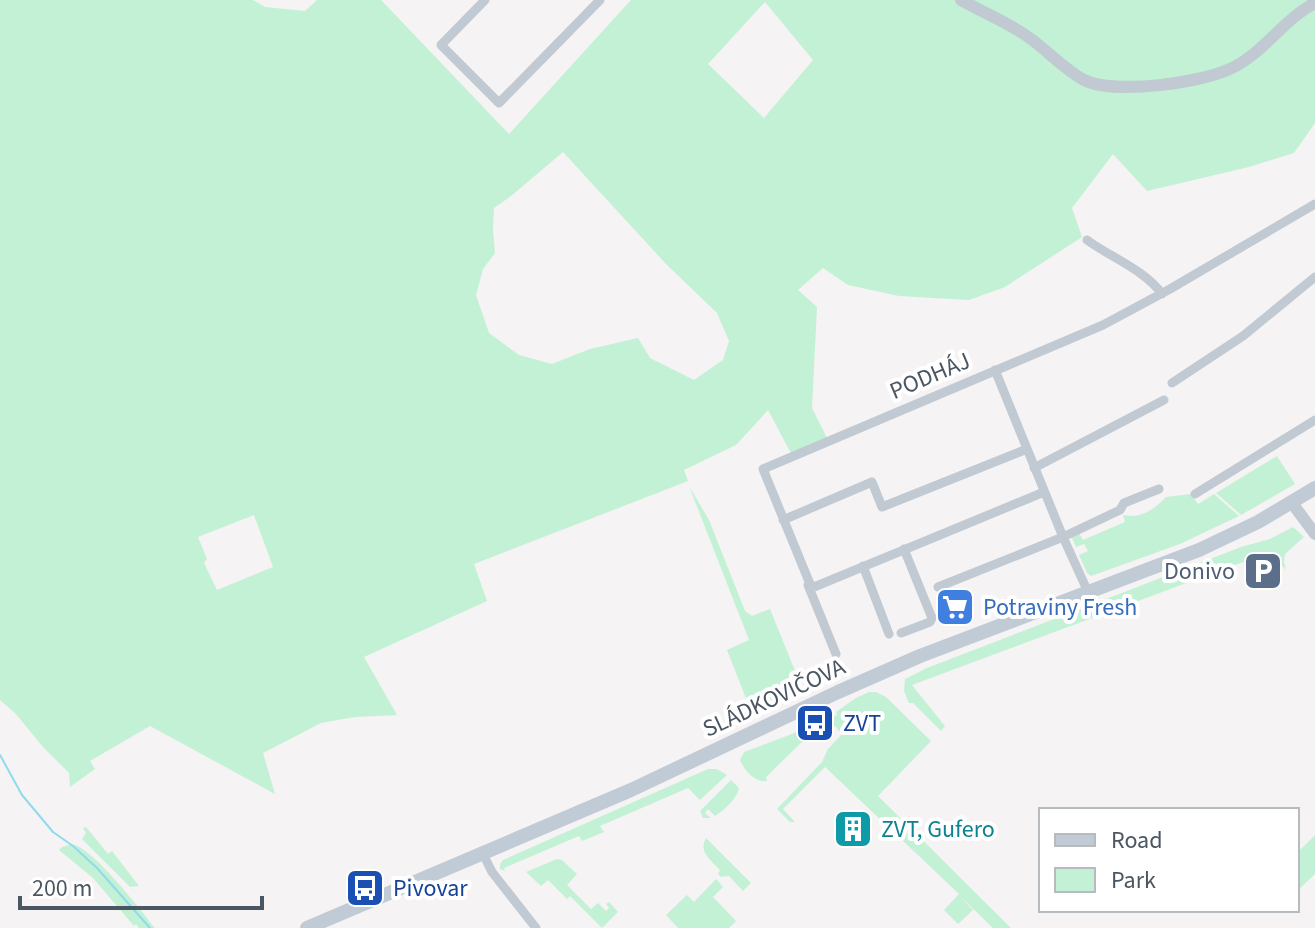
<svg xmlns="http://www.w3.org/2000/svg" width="1315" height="928" font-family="'Source Sans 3',sans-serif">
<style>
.green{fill:#c3f1d5;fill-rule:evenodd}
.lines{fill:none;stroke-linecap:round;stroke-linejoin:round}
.stream{stroke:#90daee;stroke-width:2}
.minor{stroke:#c1cad2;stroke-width:9}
.tertiary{stroke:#c1cad2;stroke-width:12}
.secondary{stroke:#c1cbd6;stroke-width:14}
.labels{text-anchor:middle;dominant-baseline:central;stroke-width:8;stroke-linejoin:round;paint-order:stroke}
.street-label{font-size:24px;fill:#4a5661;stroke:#fff}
.service-label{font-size:24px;fill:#4e5e75;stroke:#fff;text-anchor:end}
.shop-label{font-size:24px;fill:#366cbe;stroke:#fff;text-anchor:start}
.transit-label{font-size:24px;fill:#164399;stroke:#fff;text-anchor:start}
.culture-label{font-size:24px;fill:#0d838f;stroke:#fff;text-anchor:start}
</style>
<rect width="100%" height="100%" fill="#f5f3f3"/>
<path class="green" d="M0 0H253L265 7 305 11 317 0H381L509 134 631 0H1315V123L1294 153 1249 167 1147 191 1113 154 1072 208 1082 237 1005 287 969 300 899 296 848 285 823 268 798 290 817 307 812 408 827 438 792 455 768 410 736 445 684 470 688 481 474 564 487 601 364 657 397 715 355 717 321 723 263 753 275 794 150 726 90 761 95 769 70 787 69 773 43 747 16 714 0 700ZM765 2 813 60 764 118 708 64ZM563 152 666 264 717 313 729 341 723 360 694 380 650 358 638 338 590 349 552 364 519 355 489 333 476 295 483 269 495 253 493 229 494 208 511 196ZM254 515 273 567 217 590 204 563 207 559 198 537Z
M1277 456 1295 484 1241 515 1216 493Z
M689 486 709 520 745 611 752 616 770 609 804 693 753 716 727 650 749 640Z
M1191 494 1198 504 1214 494 1239 516 1180 544 1091 576 1087 573 1079 555 1088 551 1084 544 1076 547 1072 538 1073 535 1079 533 1083 540 1125 522 1123 515C1140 519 1154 510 1166 497Z
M1293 527 1304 537 1285 554 1284 562 1286 570 1270 552 912 685 945 726 941 731 913 703H909L904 691 905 679 927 668 1241 547 1270 539Z
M869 692H876L886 697 931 741 878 796 1011 928H993L960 896 973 910 958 924 944 910 959 894 825 767 783 809 795 822H790L777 809 822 762 828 749 842 734 835 726 821 729 822 724 837 715 836 712 856 698Z
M811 724 813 727 818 724 817 733 813 731 766 777 767 781C755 783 744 770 740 760L744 752 792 734Z
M708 769H717L727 775 700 800 688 788 600 826 604 832 582 841 579 836 504 868 505 871 500 869V864L503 860Z
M731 780 739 788C737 799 724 810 715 816L708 809 705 813 711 818H703L700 811Z
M86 827 108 854 112 851 139 886 130 887 82 839 86 833 83 828Z
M1315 835V874L1297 891V853Z
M706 838 751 883 743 891 729 876 721 877 718 874 720 870C711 860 698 852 706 838Z
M72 844C94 849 140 909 155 928H139L136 924 134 926 93 878 59 850 62 847Z
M557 859 562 860 577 874 567 885 591 909 598 903 606 911 609 908 606 904 609 902 618 912 602 928 570 896 567 899 548 880 541 886 526 872Z
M716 879 723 887 713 897 736 921 729 928H678L666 915 687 895 694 902Z"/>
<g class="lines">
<path class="stream" d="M0 755 22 795 53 832 73 846 97 868 150 928"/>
<path class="minor" d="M485 0 441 45 499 103 600 0
M1087 240C1110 257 1145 270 1162 294
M995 370 1063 537 1088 592
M1172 383 1243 336 1315 277
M1034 468 1164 400
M1044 492 814 587 810 584 763 469 1103 325 1170 289 1315 204
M1195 494 1315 420
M783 520 872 482 882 507 1027 449
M863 566 889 634
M808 585 836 654
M938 587 1063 537 1120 510 1124 503 1159 489
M901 633 930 622 932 618 904 549
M483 854 492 872 536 928"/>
<path class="tertiary" d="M961 0C984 13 1010 23 1031 39 1049 52 1064 69 1084 80 1115 95 1204 83 1234 67 1265 51 1284 19 1315 3
M1292 503 1315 534"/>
<path class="secondary" d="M307 928 631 790 838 692 920 656 1199 550 1258 522 1315 488"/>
</g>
<defs>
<g id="parking-square" transform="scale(2)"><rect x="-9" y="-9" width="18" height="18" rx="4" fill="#5c6f8a" stroke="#fff"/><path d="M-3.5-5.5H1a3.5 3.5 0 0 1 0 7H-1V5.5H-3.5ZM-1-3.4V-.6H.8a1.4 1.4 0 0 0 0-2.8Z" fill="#fff"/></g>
<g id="supermarket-square" transform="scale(2)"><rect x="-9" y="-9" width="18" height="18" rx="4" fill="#3f7fe0" stroke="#fff"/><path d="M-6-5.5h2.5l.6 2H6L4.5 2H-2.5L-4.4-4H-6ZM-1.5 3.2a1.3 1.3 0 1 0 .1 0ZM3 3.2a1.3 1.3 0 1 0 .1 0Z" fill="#fff"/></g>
<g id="bus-square" transform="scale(2)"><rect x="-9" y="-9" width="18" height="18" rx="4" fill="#1a4fb4" stroke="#fff"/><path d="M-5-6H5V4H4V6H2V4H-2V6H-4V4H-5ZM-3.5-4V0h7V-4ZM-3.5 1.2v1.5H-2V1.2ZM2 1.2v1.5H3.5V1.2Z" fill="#fff"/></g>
<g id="building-square" transform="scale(2)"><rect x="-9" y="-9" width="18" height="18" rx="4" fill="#0f9aa8" stroke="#fff"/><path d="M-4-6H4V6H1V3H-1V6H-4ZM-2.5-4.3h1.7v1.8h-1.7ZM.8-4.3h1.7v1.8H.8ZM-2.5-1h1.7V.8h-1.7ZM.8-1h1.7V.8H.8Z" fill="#fff"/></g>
</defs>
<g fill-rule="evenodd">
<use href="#parking-square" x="1263" y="571"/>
<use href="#supermarket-square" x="955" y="607"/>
<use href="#bus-square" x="815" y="723"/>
<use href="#building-square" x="853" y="829"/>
<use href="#bus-square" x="365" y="888"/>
</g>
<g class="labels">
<g class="street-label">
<text transform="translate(930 376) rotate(-23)">PODHÁJ</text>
<text transform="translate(774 698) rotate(-25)">SLÁDKOVIČOVA</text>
</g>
<g class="service-label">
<text x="1235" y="571">Donivo</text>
</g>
<g class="shop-label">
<text x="983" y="607">Potraviny Fresh</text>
</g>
<g class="transit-label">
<text x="843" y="723">ZVT</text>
<text x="393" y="888">Pivovar</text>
</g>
<g class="culture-label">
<text x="881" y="829">ZVT, Gufero</text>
</g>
</g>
<rect x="1039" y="808" width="260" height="104" fill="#ffffff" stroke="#b7bbc0" stroke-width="2"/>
<rect x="1055" y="834" width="40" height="12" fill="#c1cbd6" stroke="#b7bbc0" stroke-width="2"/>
<text x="1111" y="848" font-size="24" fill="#4a5661">Road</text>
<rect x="1055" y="868" width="40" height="24" fill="#c3f1d5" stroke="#b7bbc0" stroke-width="2"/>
<text x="1111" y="888" font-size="24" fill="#4a5661">Park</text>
<path d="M20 896v12h242v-12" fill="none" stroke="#4a5661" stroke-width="4"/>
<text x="32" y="896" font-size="24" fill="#4a5661" stroke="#ffffff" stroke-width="6" paint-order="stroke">200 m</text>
</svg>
